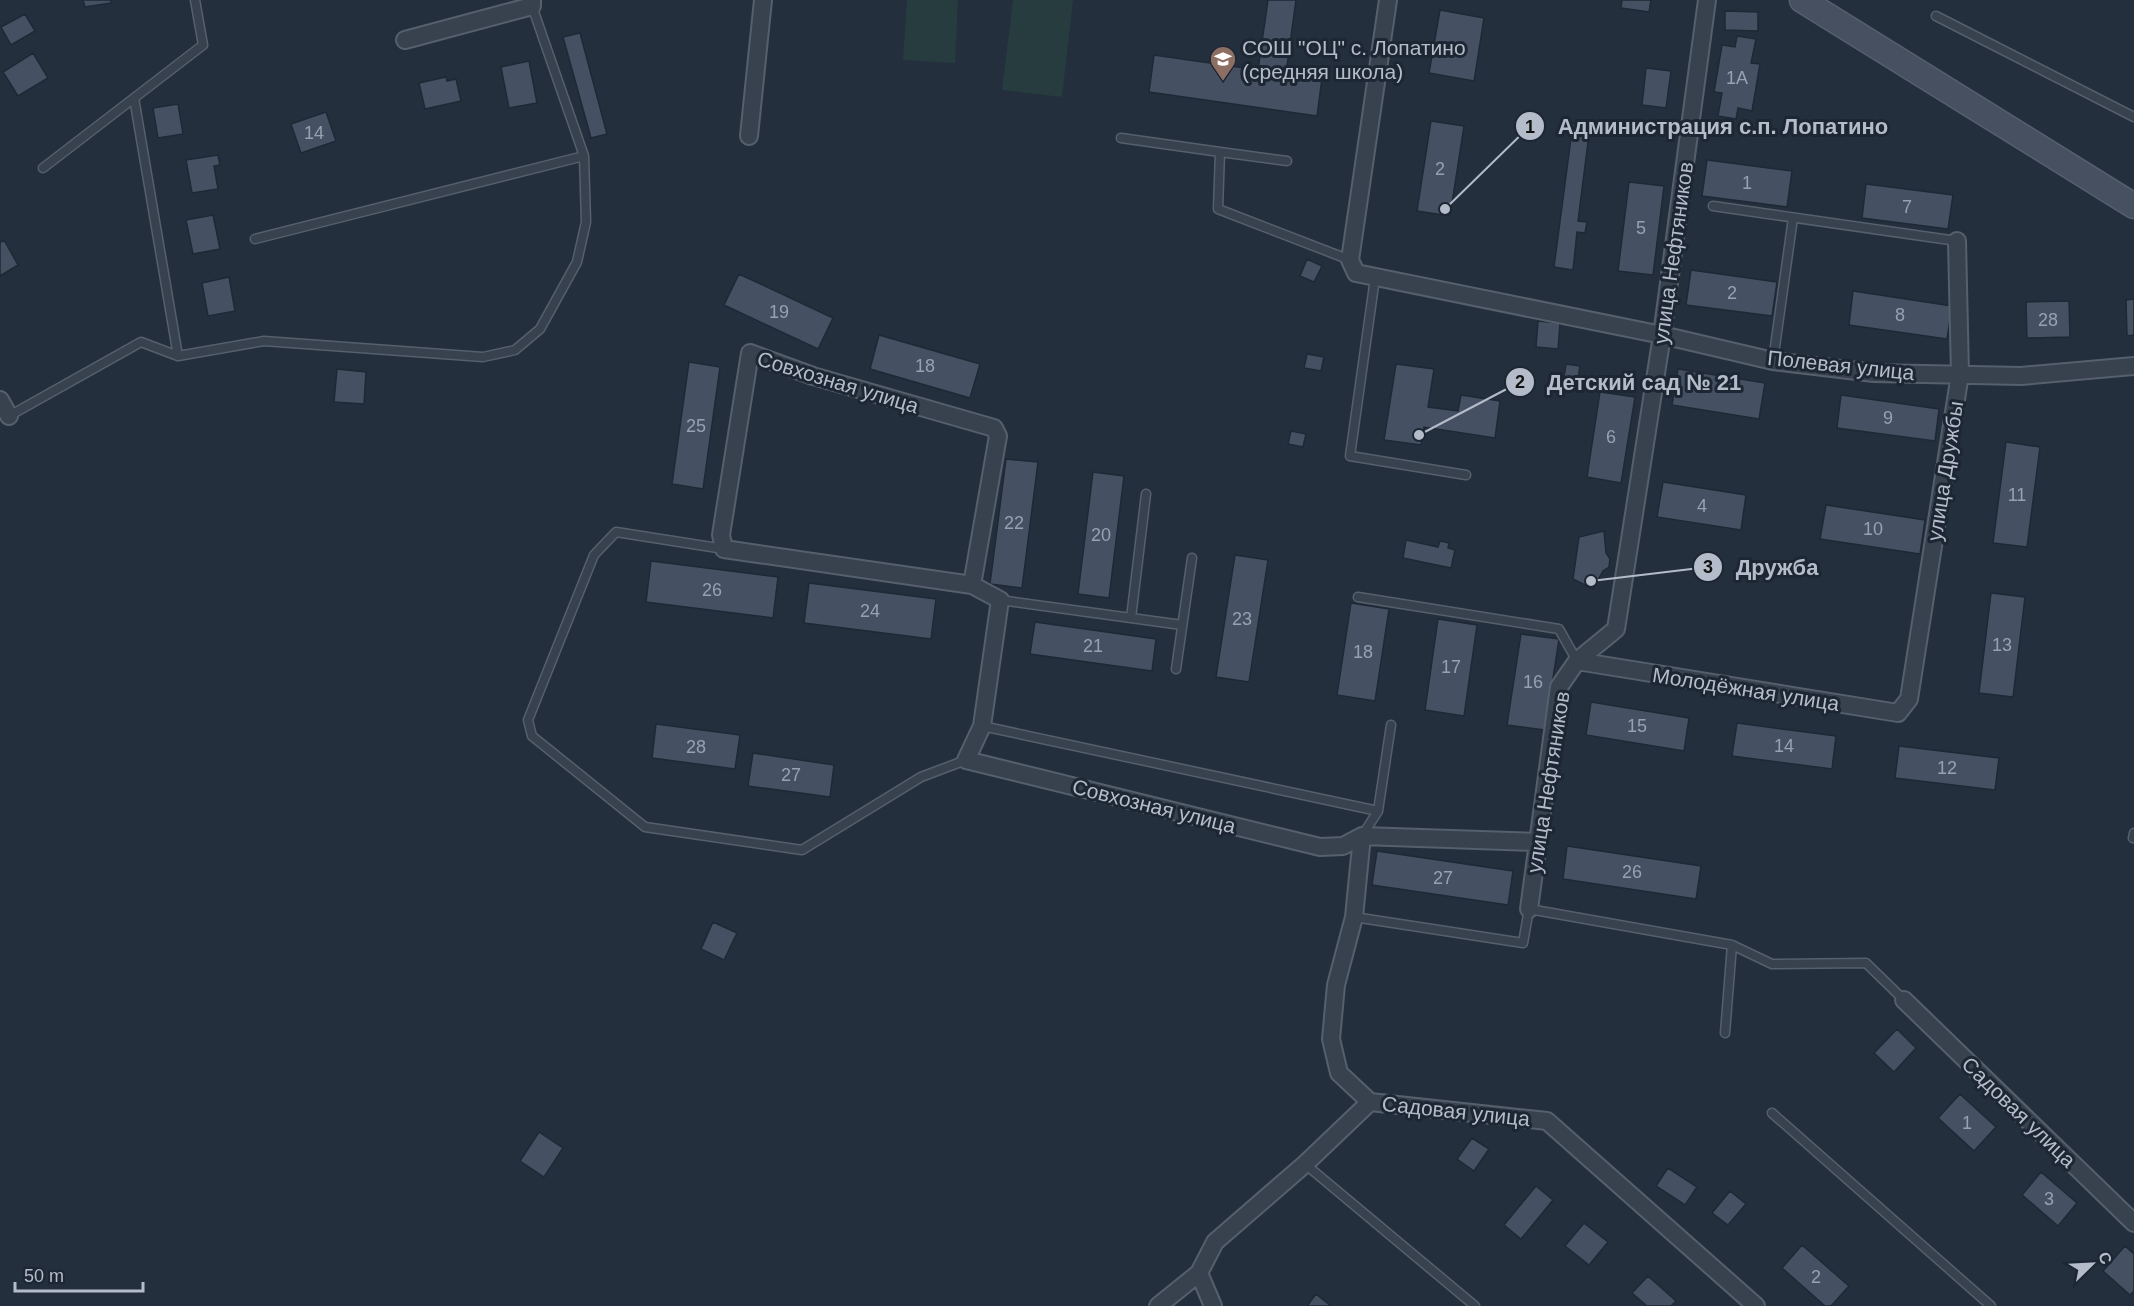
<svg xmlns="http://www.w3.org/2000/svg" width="2134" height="1306" font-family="Arial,sans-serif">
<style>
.green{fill:#263c3f}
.building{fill:#455162;stroke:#1f2835;stroke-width:1.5}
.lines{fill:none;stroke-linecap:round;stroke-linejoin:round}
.lane-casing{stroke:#565f6c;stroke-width:11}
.street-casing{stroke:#565f6c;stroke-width:20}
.secondary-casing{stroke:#565f6c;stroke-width:27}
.lane{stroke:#38414e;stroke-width:8}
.street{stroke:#38414e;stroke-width:16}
.secondary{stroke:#465061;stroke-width:24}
.labels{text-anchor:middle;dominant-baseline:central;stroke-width:6;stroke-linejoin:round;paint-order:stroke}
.number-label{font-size:18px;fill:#98a1af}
.poi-label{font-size:21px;fill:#b4bcc9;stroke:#1d2633;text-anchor:start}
.street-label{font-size:21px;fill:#b4bcc9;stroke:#1d2633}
.leader{fill:none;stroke:#b4bcc9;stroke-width:2}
.callout-dot{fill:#b4bcc9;stroke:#1d2633;stroke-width:2}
.mark-label{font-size:18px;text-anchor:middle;font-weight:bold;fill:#111}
.callout-label{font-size:22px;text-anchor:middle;font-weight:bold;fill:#b4bcc9;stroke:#1d2633;stroke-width:6;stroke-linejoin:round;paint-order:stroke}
</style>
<rect width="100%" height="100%" fill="#242f3e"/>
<path class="green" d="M907 0H958L955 63 903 60Z
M1013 0H1073L1062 97 1002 90Z"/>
<path class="building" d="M83 0H111V3L85 7Z
M1268 0H1296L1286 73 1322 78 1317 116 1149 92 1154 55 1258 70Z
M1622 0H1651L1649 12 1621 8Z
M1440 10 1484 18 1474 81 1429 73Z
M1725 11 1758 12V31L1725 30Z
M25 14 35 31 11 45 1 27Z
M580 33 607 134 591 138 563 37Z
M1737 36 1756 39 1751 63 1760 64 1752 111 1738 108 1736 119 1718 116 1722 93 1714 92 1722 45 1735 47Z
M33 53 48 78 18 96 3 72Z
M529 61 537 103 509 108 501 67Z
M1646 68 1671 71 1666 108 1642 105Z
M446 77 447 81 456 79 461 101 425 109 419 83Z
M178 104 183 134 158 138 153 108Z
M326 112 336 141 301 153 291 124Z
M1431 121 1464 126 1450 216 1417 211Z
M1573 123 1590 126 1578 221 1587 222 1585 233 1577 232 1573 270 1554 267Z
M218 155 220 165 214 166 218 189 192 193 186 160Z
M1707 160 1792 171 1787 207 1702 196Z
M1629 182 1664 186 1653 275 1618 271Z
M1866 184 1953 195 1948 229 1862 218Z
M213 215 220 249 193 254 186 220Z
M4 240 18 265 0 276V243Z
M1307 259 1322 266 1314 282 1300 276Z
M1691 270 1777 282 1772 316 1686 305Z
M739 274 833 318 818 349 724 305Z
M229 277 235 311 208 316 202 283Z
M1853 291 1952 306 1947 339 1849 325Z
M2134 299V335L2127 336 2126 300Z
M2069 301 2070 337 2027 338 2026 302Z
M1538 321 1560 323 1558 349 1536 347Z
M879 335 980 364 970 398 870 369Z
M1307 354 1324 357 1321 371 1304 368Z
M689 362 720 367 703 489 672 484Z
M1396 364 1434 369 1428 407 1458 411 1461 395 1500 401 1495 438 1424 427 1421 445 1384 440Z
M1566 364 1580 366 1578 379 1564 377Z
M337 369 366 372 364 404 334 402Z
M1678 369 1765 383 1759 419 1672 405Z
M1600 392 1635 397 1621 483 1587 477Z
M1841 395 1939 409 1935 441 1837 428Z
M1291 431 1306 434 1303 447 1288 444Z
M2006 442 2040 447 2027 547 1993 543Z
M1006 459 1038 462 1022 588 990 584Z
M1093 472 1124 476 1109 598 1078 594Z
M1663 482 1746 495 1741 530 1657 517Z
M1826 505 1925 520 1920 554 1820 539Z
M1604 531 1606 553 1610 559 1609 567 1603 571 1593 589 1573 579 1579 537Z
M1406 540 1438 547 1440 541 1449 543 1448 548 1455 550 1451 568 1403 558Z
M1235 555 1268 560 1249 682 1216 677Z
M651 561 778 577 773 618 646 602Z
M809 583 936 599 931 639 804 623Z
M1991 593 2025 597 2013 697 1979 693Z
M1351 603 1389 609 1375 701 1337 695Z
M1438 619 1477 625 1464 716 1425 710Z
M1035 622 1156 639 1152 671 1030 654Z
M1521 634 1559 639 1545 730 1507 725Z
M1591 702 1689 718 1684 751 1586 735Z
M1737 723 1836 736 1832 769 1732 756Z
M656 724 740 735 735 769 652 758Z
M1899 746 1999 758 1995 790 1895 778Z
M753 753 834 765 830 797 748 786Z
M1567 846 1701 866 1696 899 1563 879Z
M1377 851 1513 871 1508 905 1372 885Z
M713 922 737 933 724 960 701 949Z
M1897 1029 1916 1048 1894 1072 1874 1053Z
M1960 1094 1996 1127 1974 1151 1938 1118Z
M539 1132 563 1148 544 1177 520 1161Z
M1472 1138 1489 1149 1474 1171 1457 1159Z
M1668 1168 1697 1187 1685 1205 1656 1186Z
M2041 1172 2077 1203 2058 1226 2022 1195Z
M1536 1186 1553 1200 1521 1239 1504 1225Z
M1730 1191 1746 1204 1728 1225 1712 1213Z
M1584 1223 1608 1242 1589 1265 1565 1246Z
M1802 1245 1849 1286 1831 1306H1825L1782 1268Z
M2125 1246 2134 1254V1291L2130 1295 2103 1271Z
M1648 1276 1676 1301 1671 1306H1647L1632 1293Z
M1316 1294 1331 1306H1307Z"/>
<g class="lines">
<g class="lane-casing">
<path id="lane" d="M1936 16 2134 117
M134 98 178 356
M1121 138 1220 152 1218 209 1350 260
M1220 152 1287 161
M43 168 203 45 195 0
M1713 206 1957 241
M255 239 584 156
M1375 278 1350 456 1466 475
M1773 361 1793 218
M9 416 141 342 178 356 264 341 483 357 515 350 540 329 577 262 586 222 584 156 532 6
M724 549 616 532 594 555 528 720 532 736 645 827 802 850 921 777 966 760
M1358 597 1559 629 1577 661
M1000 600 1131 618 1146 494
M1131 618 1182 625
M1176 669 1192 558
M982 726 1378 811
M1362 836 1378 811 1391 725
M2133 838 2134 833
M1354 917 1523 943 1529 909 1732 945 1725 1033
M1732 945 1772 964 1866 963 1904 1000
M1772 1113 1991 1306
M1305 1164 1475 1306"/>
</g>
<g class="street-casing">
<path id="street" d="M1388 0 1350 260 1356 273 1662 335 1773 361 1874 373 2021 376 2134 366
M405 40 532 6V0
M749 136 763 0
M0 400 9 416
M972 585 724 549 721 535 750 353 813 376 994 428 998 436 972 585 1000 600 982 726 966 760 1320 847 1343 846 1362 836 1537 842
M1577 661 1898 713 1909 699 1960 374 1957 241
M1362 836 1354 917 1336 985 1331 1039 1339 1073 1370 1102 1547 1121 1756 1306
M1529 909 1559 687 1577 661 1616 629 1662 335 1707 0
M1904 1000 2134 1223
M1158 1306 1199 1273
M1213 1306 1199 1273 1215 1242 1305 1164 1370 1102"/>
</g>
<g class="secondary-casing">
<path id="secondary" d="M1802 0 2134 206"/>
</g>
<use href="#lane" class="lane"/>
<use href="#street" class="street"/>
<use href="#secondary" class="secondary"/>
</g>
<defs>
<g id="school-pin" transform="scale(1.35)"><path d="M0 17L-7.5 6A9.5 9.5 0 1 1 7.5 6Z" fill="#8d6e63" stroke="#1d2633"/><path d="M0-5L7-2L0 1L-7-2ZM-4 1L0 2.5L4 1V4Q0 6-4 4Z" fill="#fff"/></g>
</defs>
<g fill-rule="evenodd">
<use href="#school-pin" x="1223" y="59"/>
</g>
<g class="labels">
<g class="number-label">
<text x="1737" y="78">1А</text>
<text x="314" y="133">14</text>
<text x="1440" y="169">2</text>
<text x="1747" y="183">1</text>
<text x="1907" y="207">7</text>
<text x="1641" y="228">5</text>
<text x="1732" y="293">2</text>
<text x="779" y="312">19</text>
<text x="1900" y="315">8</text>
<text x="2048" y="320">28</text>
<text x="925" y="366">18</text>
<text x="1888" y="418">9</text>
<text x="696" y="426">25</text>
<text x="1611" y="437">6</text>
<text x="2017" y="495">11</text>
<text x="1702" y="506">4</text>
<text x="1014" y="523">22</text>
<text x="1873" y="529">10</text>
<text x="1101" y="535">20</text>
<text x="712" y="590">26</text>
<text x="870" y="611">24</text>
<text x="1242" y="619">23</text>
<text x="2002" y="645">13</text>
<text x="1093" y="646">21</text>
<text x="1363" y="652">18</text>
<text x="1451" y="667">17</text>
<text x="1533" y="682">16</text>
<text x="1637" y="726">15</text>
<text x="1784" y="746">14</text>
<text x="696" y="747">28</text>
<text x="1947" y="768">12</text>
<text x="791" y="775">27</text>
<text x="1632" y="872">26</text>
<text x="1443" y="878">27</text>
<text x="1967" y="1123">1</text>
<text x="2049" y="1199">3</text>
<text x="1816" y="1277">2</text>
</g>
<g class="poi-label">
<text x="1242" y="47">СОШ "ОЦ" с. Лопатино<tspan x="1242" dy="24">(средняя школа)</tspan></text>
</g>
<g class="street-label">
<text transform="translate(1673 253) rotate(-82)">улица Нефтяников</text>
<text transform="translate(1841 365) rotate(6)">Полевая улица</text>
<text transform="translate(838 382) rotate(17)">Совхозная улица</text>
<text transform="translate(1945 471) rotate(-81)">улица Дружбы</text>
<text transform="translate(1746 689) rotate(9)">Молодёжная улица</text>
<text transform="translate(1548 782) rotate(-81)">улица Нефтяников</text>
<text transform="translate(1154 806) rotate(14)">Совхозная улица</text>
<text transform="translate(1456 1111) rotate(6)">Садовая улица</text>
<text transform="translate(2019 1112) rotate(44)">Садовая улица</text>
</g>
</g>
<path class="leader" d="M1445 209L1530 126M1419 435L1520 382M1591 581L1708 567"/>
<g class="callout-dot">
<circle cx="1445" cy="209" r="6"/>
<circle cx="1419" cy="435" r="6"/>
<circle cx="1591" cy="581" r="6"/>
<circle cx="1530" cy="126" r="15"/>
<circle cx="1520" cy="382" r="15"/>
<circle cx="1708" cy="567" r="15"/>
</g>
<g class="mark-label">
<text x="1530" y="133">1</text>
<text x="1520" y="388">2</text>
<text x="1708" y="573">3</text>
</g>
<g class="callout-label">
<text x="1723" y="134">Администрация с.п. Лопатино</text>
<text x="1644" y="390">Детский сад № 21</text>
<text x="1777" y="575">Дружба</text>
</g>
<g transform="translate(2092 1264) rotate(66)" stroke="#1d2633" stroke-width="4.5" paint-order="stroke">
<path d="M0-4.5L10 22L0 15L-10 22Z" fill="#b4bcc9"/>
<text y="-9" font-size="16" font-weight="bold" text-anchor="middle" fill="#b4bcc9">С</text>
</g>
<path d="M15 1282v9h128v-9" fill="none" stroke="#b4bcc9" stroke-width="3"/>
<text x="24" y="1282" font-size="18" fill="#b4bcc9" stroke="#1d2633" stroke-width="4.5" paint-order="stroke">50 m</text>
</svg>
